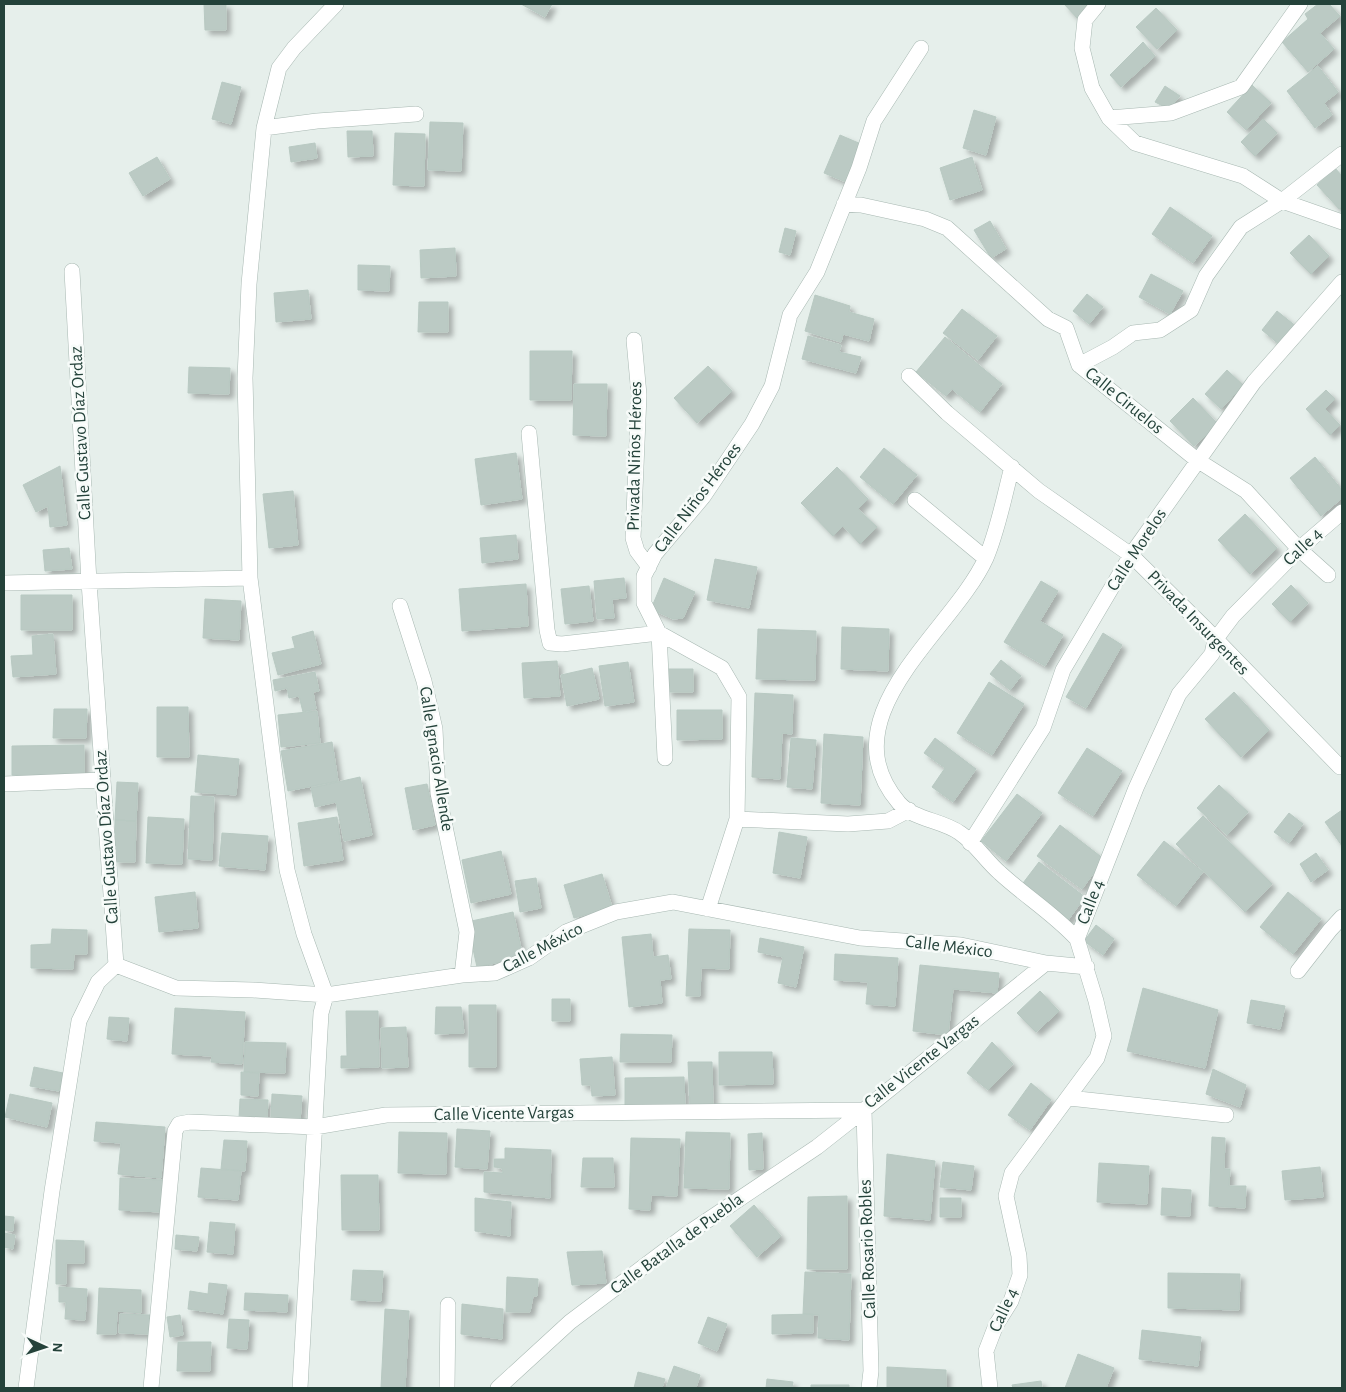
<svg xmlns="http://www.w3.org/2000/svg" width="1346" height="1392" font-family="'Alegreya Sans',sans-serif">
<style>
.building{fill:#bbcac4;stroke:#b8c9c2;filter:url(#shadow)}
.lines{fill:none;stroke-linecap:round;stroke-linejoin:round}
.minor-casing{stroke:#a8b8b2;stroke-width:16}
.minor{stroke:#fff;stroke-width:15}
.labels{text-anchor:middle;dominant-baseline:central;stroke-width:5;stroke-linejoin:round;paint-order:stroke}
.street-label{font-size:18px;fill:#24423a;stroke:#f7fbf9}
</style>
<defs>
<filter id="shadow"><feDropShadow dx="4.5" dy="4.5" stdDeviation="2.5" flood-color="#0004"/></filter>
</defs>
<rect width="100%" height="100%" fill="#e6efeb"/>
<path class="building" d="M204 4H226V30H205Z
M521 4H552L545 17Z
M1064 4H1091L1077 18Z
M1318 4H1329L1340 16 1320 33 1334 49 1308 72 1282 42 1308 19 1305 14Z
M1156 8 1177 30 1157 49 1136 27Z
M1143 42 1155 56 1121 87 1110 75Z
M1318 66 1338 92 1324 103 1332 115 1315 128 1287 91Z
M222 82 241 87 231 124 212 119Z
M1252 85 1271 103 1246 130 1227 112Z
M1165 86 1180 96 1169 109 1155 102Z
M974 110 996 117 986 155 963 148Z
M1263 119 1277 133 1255 156 1241 142Z
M430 122 463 123 461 171 428 170Z
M347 131H372L373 156 348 157Z
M395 133 425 134 424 186 393 185Z
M840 135 861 144 846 182 824 173Z
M315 143 317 158 291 162 289 147Z
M157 157 170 179 143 196 129 173Z
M972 157 982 190 950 200 940 168Z
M1335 168 1342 176V206L1339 209 1317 185Z
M1170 207 1212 236 1193 263 1152 234Z
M990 221 1006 249 991 258 974 230Z
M785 228 796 231 790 255 779 252Z
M1309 235 1329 256 1311 274 1290 253Z
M455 248 456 276 421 278 420 250Z
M358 265 390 266 389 291 358 290Z
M1151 274 1183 291 1170 314 1139 297Z
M308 290 311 319 276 322 274 293Z
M1087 294 1103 307 1089 324 1073 311Z
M815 295 850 306 849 312 874 319 869 341 843 334 841 342 805 331Z
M419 302H448V332H418Z
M962 309 997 336 978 360 943 333Z
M1277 311 1297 327 1281 346 1262 330Z
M808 336 841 345 839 352 861 357 856 373 802 359Z
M945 337 1002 384 980 412 952 389 946 396 916 372Z
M530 351H572L571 400H530Z
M708 366 732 391 697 423 674 398Z
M189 367 230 368 229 394 188 393Z
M1227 370 1243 385 1221 409 1205 394Z
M574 384H607L606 436 573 435Z
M1326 390 1335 399 1325 409 1340 425 1330 435 1306 409Z
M1193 398 1218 424 1194 446 1170 421Z
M884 448 917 475 893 504 860 477Z
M516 453 522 499 481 505 475 459Z
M1315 457 1342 490V498L1321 516 1290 478Z
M60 466 67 525 50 527 48 506 36 512 23 485Z
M837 467 868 499 858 509 877 527 860 544 843 526 833 536 801 503Z
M293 491 298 545 269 548 263 494Z
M1245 514 1277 548 1250 574 1218 540Z
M516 535 518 559 482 563 480 538Z
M69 548 72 569 45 571 43 550Z
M715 559 757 567 749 608 707 600Z
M624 578 626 598 612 599 614 618 597 619 594 581Z
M664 578 695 592 683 618 673 619 651 609Z
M1041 581 1058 591 1040 621 1063 635 1045 666 1004 642Z
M526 584 528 626 462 631 459 589Z
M1291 585 1308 603 1290 622 1272 604Z
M589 586 593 621 565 624 561 589Z
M21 595H72V630H21Z
M205 599 241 601 239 640 203 638Z
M842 627 889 629 888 671 841 669Z
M758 629 816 631 815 680 756 679Z
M313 631 321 664 278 675 272 653 295 648 292 637Z
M1103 633 1122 645 1086 708 1066 697Z
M53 634 56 674 13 677 11 656 33 655 32 636Z
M1001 660 1021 676 1010 690 990 674Z
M557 661 560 696 524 698 522 663Z
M628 662 634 702 605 706 599 666Z
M592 668 599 699 567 706 561 675Z
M667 669H693V692H667Z
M315 672 319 691 313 692 316 709 303 712 299 696 289 698 287 688 275 691 273 680Z
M989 682 1024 704 992 755 957 733Z
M1234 692 1269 730 1241 757 1205 719Z
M755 693 793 695 792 734 782 733 780 779 752 777Z
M157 707H188L189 757H157Z
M54 709H87L86 738H53Z
M677 710H722V739L677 740Z
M317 711 320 743 281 747 278 715Z
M824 734 863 737 860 805 821 803Z
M791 738 816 740 812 789 787 787Z
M935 738 976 769 953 802 932 787 945 768 924 753Z
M332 742 338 781 288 791 281 751Z
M84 745V777L12 775V746Z
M1087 748 1122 771 1093 816 1058 793Z
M198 755 239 759 236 795 195 792Z
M360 777 372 835 344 841 336 802 315 807 311 788Z
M117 782 138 783 136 821 115 820Z
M427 784 435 825 413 830 405 788Z
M1219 785 1248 812 1227 835 1197 808Z
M1017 794 1042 813 1006 861 981 841Z
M191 796 214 797 212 860 188 859Z
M1342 810V846L1325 822Z
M1289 813 1303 824 1289 843 1274 832Z
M1203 816 1272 884 1245 912 1176 844Z
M148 817 184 819 182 864 146 863Z
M337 817 343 860 304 866 298 823Z
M115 820 136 821 135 862H115Z
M1060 825 1104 859 1082 889 1037 856Z
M779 832 807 837 800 878 773 873Z
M222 833 268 836 265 870 219 866Z
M1164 841 1203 872 1176 906 1137 875Z
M501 851 511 894 471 903 462 860Z
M1316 853 1328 870 1311 882 1300 864Z
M1039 862 1085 897 1066 923 1020 887Z
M602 874 612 907 574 918 564 885Z
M536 878 541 908 520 912 515 881Z
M195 892 198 928 159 932 155 897Z
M1288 892 1321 919 1293 954 1260 927Z
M513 912 523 957 477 967 467 922Z
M1096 925 1114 939 1103 955 1084 941Z
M52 929 87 930V954H74L73 969 31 968V945L51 944Z
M689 929 730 930 729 969 701 968 700 996H686Z
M651 934 653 957 668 955 671 979 660 980 662 1003 629 1007 622 937Z
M760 938 804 947 796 987 778 983 783 957 758 952Z
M835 954 898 958 895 1006 866 1004 868 982 834 980Z
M920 965 999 973 997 993 953 989 948 1035 913 1031Z
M1143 988 1218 1010 1205 1068 1127 1051Z
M1040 991 1059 1011 1036 1032 1017 1013Z
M552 999H570V1021H552Z
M1251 1000 1285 1006 1280 1029 1247 1023Z
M469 1005H496V1067H469Z
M436 1007H461L464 1033 435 1034Z
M175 1008 245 1012 242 1064 211 1062 212 1056 172 1054Z
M346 1011H378L379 1067 341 1068V1056H347Z
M109 1017 129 1018 127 1041 107 1039Z
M406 1027 408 1067 382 1068 381 1028Z
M621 1034 672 1035 671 1062H620Z
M245 1042 286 1043 285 1073 244 1072Z
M992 1042 1013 1064 988 1090 967 1073Z
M719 1052H772L773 1084 719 1085Z
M612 1057 615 1095 592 1096 591 1085H582L580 1059Z
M688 1062H712L713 1107 690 1108Z
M34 1067 63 1073 59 1091 30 1086Z
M1213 1069 1246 1085 1240 1107 1206 1094Z
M241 1072 259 1073 258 1096 241 1095Z
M684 1077 685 1108 625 1109V1078Z
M1031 1083 1051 1100 1030 1130 1008 1115Z
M10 1094 52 1103 47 1127 5 1117Z
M272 1094 302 1096 300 1121 271 1120Z
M240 1099 268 1100 267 1119 239 1118Z
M96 1122 165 1127 161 1178 118 1174 121 1143 94 1141Z
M457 1129 490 1131 487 1169 455 1167Z
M399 1132 447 1133 446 1174 398 1173Z
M686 1132 730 1133 729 1189 684 1188Z
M762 1133 763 1169 749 1170 748 1134Z
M1212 1137 1225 1138 1224 1169H1230L1229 1186H1246L1245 1208 1209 1206Z
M631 1138 680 1139 677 1196 651 1195 650 1210 629 1209Z
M224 1140 247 1141 245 1171 221 1169Z
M505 1148 551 1150 550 1198 484 1192V1172L503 1173 502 1168 494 1167V1159H505Z
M887 1154 935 1161 930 1220 884 1216Z
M583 1158H613L614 1187H581Z
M943 1162 974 1166 971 1190 940 1187Z
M1099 1163 1149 1166 1147 1204 1097 1202Z
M1320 1167 1323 1197 1285 1200 1282 1171Z
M201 1168 241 1171 238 1200 198 1197Z
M341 1175H378L379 1230H342Z
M120 1178 163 1180 162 1212 119 1210Z
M1162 1188 1191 1190 1190 1216 1161 1215Z
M847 1196V1269H807L808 1197Z
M475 1198 511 1202 510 1236 475 1231Z
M940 1198H961V1217H940Z
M754 1205 781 1236 757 1257 730 1226Z
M4 1216 14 1217 13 1231 4 1230Z
M210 1222 235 1224 233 1254 207 1252Z
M4 1233 15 1235 13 1249 4 1247Z
M176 1235 199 1237 197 1251 175 1249Z
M56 1240 84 1241V1263H66V1284H56Z
M602 1251 606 1283 572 1285 567 1252Z
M353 1270 383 1271 381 1301 351 1300Z
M805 1272 851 1274 849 1340 818 1338 819 1315 803 1314Z
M1168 1273 1240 1274 1239 1310 1168 1308Z
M507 1277 538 1279 537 1296H533L530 1312H506Z
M209 1283 227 1285 223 1314 188 1309 190 1291 208 1294Z
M59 1287 87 1289 85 1320 65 1319 66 1302H59Z
M99 1288 141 1290V1313L117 1311 116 1334H97Z
M245 1293 288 1295 287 1312 244 1310Z
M462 1304 503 1309 502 1339 461 1334Z
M385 1309 409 1311 405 1388H381Z
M120 1314 150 1315 149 1334 119 1333Z
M813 1314V1333L772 1334V1315Z
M180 1315 183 1335 170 1337 167 1317Z
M708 1317 727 1324 717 1351 698 1343Z
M229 1319 249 1320 247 1349 227 1348Z
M1142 1330 1201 1337 1198 1366 1139 1359Z
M178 1342H211L210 1371H177Z
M1078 1354 1114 1368 1106 1388H1065Z
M674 1366 700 1375 696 1388H666Z
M887 1367 946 1370V1388H887Z
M638 1372 665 1379 662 1388H634Z
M767 1379 793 1382 792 1388H766Z
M1041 1381 1042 1388H1013L1012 1385Z
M811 1385H849V1388H811Z"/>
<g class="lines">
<g class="minor-casing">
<path id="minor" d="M1098 4 1085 20 1082 48 1092 88 1109 118 1135 143 1243 176 1282 201 1342 222
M1109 118 1171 113 1241 87 1300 4
M264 128 317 121 416 114
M844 204 861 205 925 219 947 228 1048 319 1066 328 1079 365 1197 460 1246 491 1299 549 1328 575
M634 340 639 395 633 538 637 551 649 567
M1079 365 1113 347 1133 333 1160 330 1191 310 1206 276 1241 227 1282 201 1342 154
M909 376 947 413 1039 491 1131 555 1205 628 1340 767
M529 433 547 630 550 643 562 644 659 633 665 758
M1012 467C1004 497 998 530 986 558 953 631 825 716 899 803 914 820 942 820 960 833 975 843 986 861 1000 873 1025 896 1054 914 1077 939
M915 500 985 558
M4 583 250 578
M400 606 424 681 435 729 438 793 467 932 462 975
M4 784 102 780
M737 819 848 824 888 821 909 810
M970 843 1043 728 1063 670 1131 555 1254 382 1342 282
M708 909 737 819 739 697 722 668 659 633 644 603V576L655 554 703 497 752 424 772 386 790 315 817 272 859 168 874 121 921 48
M116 965 176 988 253 990 326 995 462 975 495 973 529 958 566 932 616 912 673 902 860 938 961 945 1046 963 1087 967
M1298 971 1330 930 1342 917
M1069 1098 1226 1115
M864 1110 871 1371 869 1388
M26 1388 52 1191 79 1021 98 982 116 965 89 582 72 271
M151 1388 175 1131 179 1124 190 1122 315 1127 386 1115 864 1110 1046 963
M300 1388 321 1013 326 995 304 934 287 870 250 578 245 378 249 284 264 128 279 68 294 48 336 4
M447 1388 448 1305
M498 1388 570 1322 687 1234 817 1147 864 1110
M990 1388 986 1351 996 1325 1011 1301 1020 1275 1019 1256 1006 1196 1012 1173 1097 1058 1104 1036 1096 1001 1077 939 1136 788 1179 694 1212 654 1215 640 1233 616 1299 549 1342 512"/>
</g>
<use href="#minor" class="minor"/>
</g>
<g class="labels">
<g class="street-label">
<text transform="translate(1124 401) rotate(39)">Calle Ciruelos</text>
<text transform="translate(81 433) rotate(-93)">Calle Gustavo Díaz Ordaz</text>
<text transform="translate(635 456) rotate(-89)">Privada Niños Héroes</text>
<text transform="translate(698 498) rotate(-53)">Calle Niños Héroes</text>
<text transform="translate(1303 547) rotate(-43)">Calle 4</text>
<text transform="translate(1137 550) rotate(-57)">Calle Morelos</text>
<text transform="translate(1198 623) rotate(46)">Privada Insurgentes</text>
<text transform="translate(436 759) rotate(81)">Calle Ignacio Allende</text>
<text transform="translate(107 837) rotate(-94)">Calle Gustavo Díaz Ordaz</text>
<text transform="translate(1091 902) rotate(-69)">Calle 4</text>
<text transform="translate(949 947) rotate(7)">Calle México</text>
<text transform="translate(543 948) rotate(-28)">Calle México</text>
<text transform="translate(922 1062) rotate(-38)">Calle Vicente Vargas</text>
<text transform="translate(504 1114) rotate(-1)">Calle Vicente Vargas</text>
<text transform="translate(677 1244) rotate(-36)">Calle Batalla de Puebla</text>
<text transform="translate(868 1249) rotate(-92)">Calle Rosario Robles</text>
<text transform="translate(1004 1310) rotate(-65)">Calle 4</text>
</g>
</g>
<rect width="1346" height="1392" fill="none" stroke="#24423a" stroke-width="10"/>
<g transform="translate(45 1347) rotate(93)" stroke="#f7fbf9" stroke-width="4" paint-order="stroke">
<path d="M0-4L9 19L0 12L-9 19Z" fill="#24423a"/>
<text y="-8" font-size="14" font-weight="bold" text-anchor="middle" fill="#24423a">N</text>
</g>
</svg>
